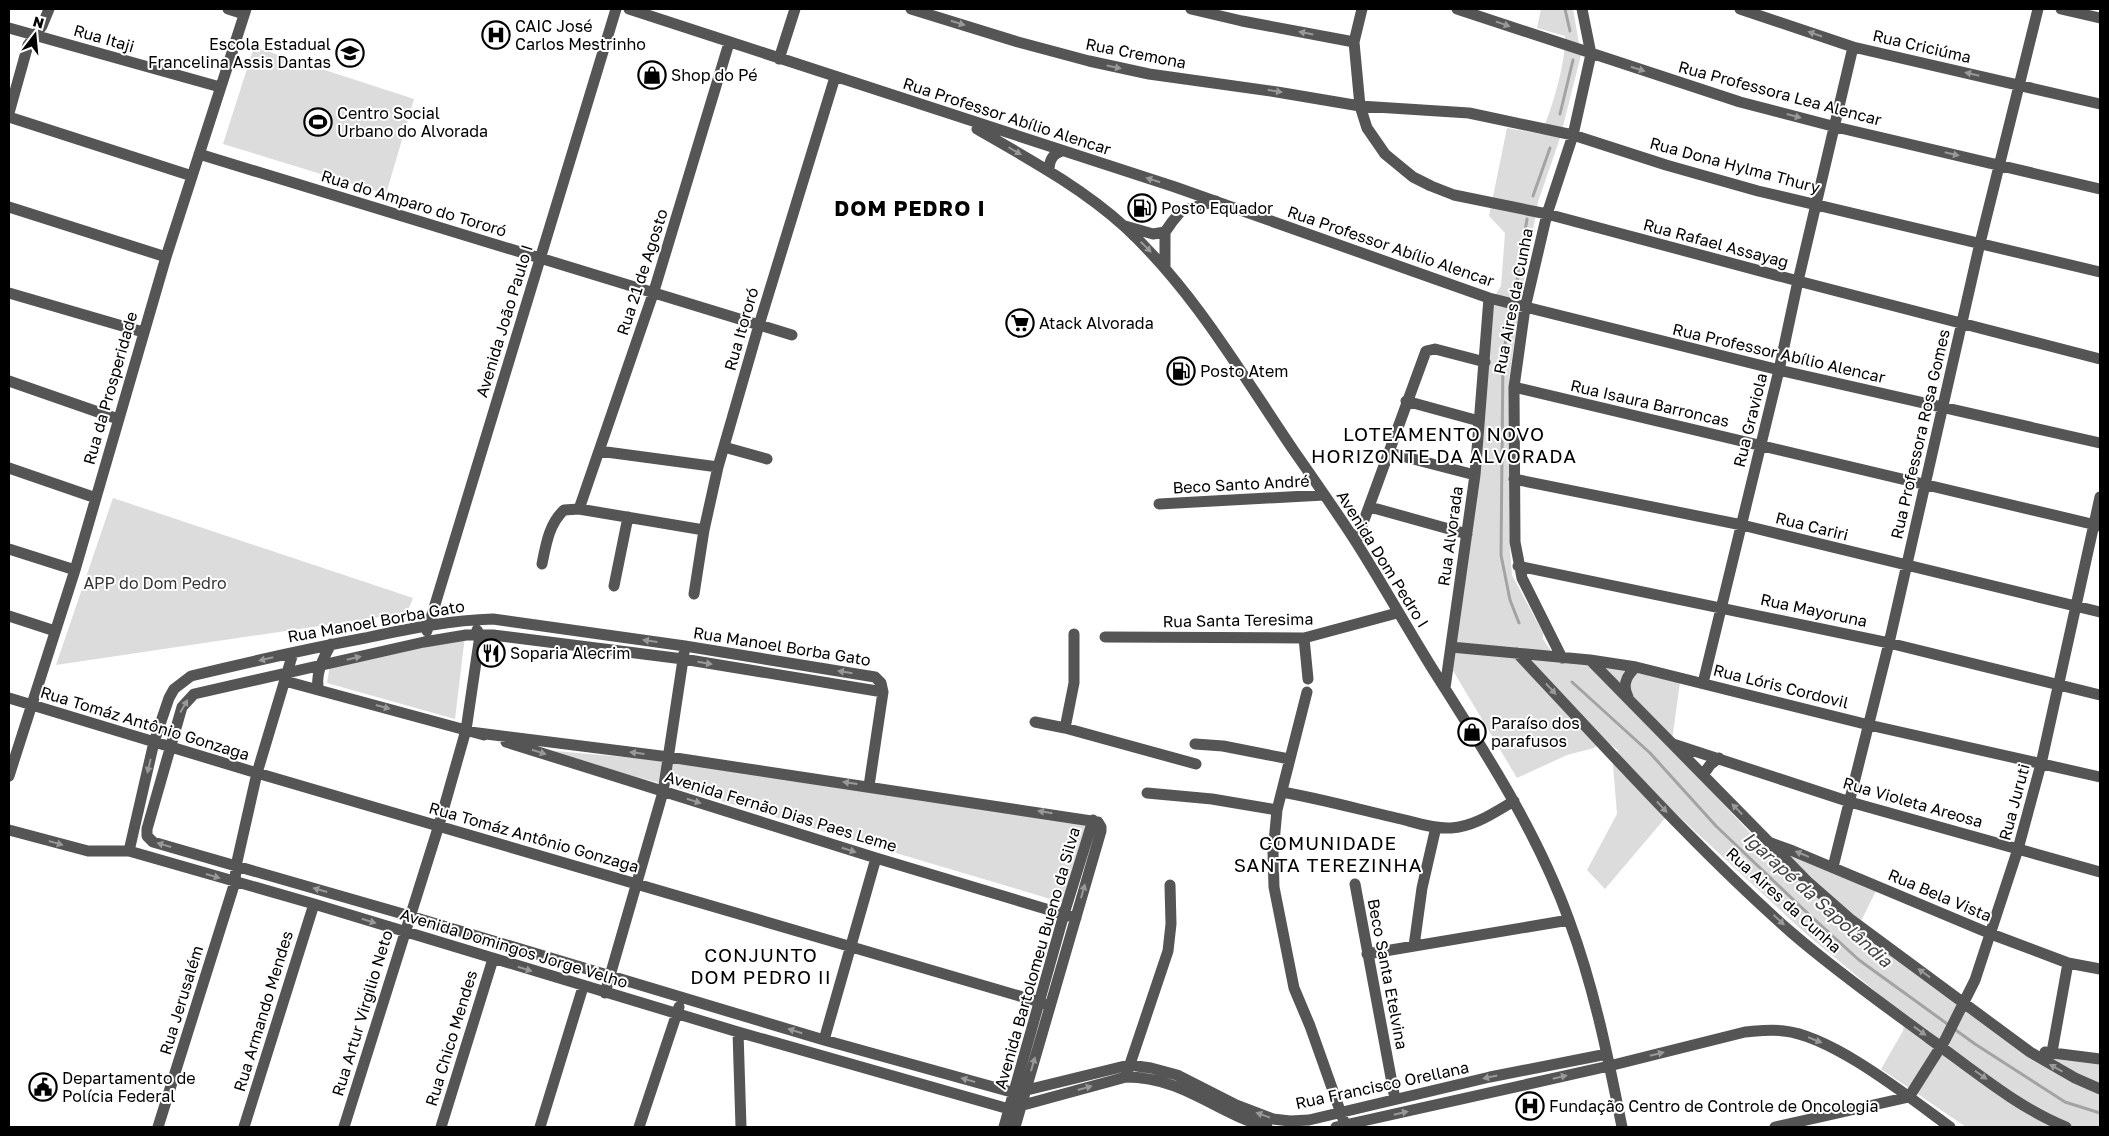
<svg xmlns="http://www.w3.org/2000/svg" width="2109" height="1136" font-family="'Golos Text',sans-serif">
<style>
.green{fill:#dcdcdc}
.lines{fill:none;stroke-linecap:round;stroke-linejoin:round}
.stream{stroke:#a3a3a3;stroke-width:3}
.minor{stroke:#555;stroke-width:11}
.oneway{fill:#999}
.labels{text-anchor:middle;dominant-baseline:central;stroke-width:4;stroke-linejoin:round;paint-order:stroke}
.poi-label{font-size:16px;fill:#000;stroke:#fff;text-anchor:start}
.street-label{font-size:16px;fill:#000;stroke:#fff}
.park-label{font-size:16px;fill:#333;stroke:#fff}
.water-label{font-size:18px;font-style:italic;fill:#444;stroke:#fff}
.quarter-label{font-size:19px;letter-spacing:1px;fill:#000;stroke:#fff}
.district-label{font-size:21px;font-weight:bold;letter-spacing:1px;fill:#000;stroke:#fff}
</style>
<rect width="100%" height="100%" fill="#fff"/>
<path class="green" d="M1541 9H1573L1581 55 1560 138 1538 202 1535 219 1519 308 1509 379V535L1512 575 1543 633V639L1556 658 1619 667 1680 682 1671 748 1768 852H1789L1877 889 1857 929 2038 1062 2049 1051 2100 1061V1127H1966L1881 1069 1903 1031 1905 1016 1804 932 1672 810 1605 889 1587 870 1617 814 1613 765 1618 750 1605 741 1594 748 1567 755 1517 778 1452 669 1490 304 1501 286 1505 233 1489 216 1507 128 1541 134C1552 109 1566 63 1565 36L1537 28Z
M254 47 414 99 386 194 223 144Z
M113 498 413 598 407 613 56 665Z
M465 636 455 719 327 683 330 664Z
M533 749 668 761 1087 825 1064 903 667 785Z"/>
<g class="lines">
<path class="stream" d="M1565 9 1570 31
M1560 114 1573 60
M1533 196 1550 148
M1516 287 1527 219
M1511 311 1503 356 1501 555 1510 600 1519 623
M1572 682 1650 753 1716 826 1802 908 1859 960 1975 1044 2065 1102 2100 1113"/>
<path class="minor" d="M228 9 244 14
M629 9 1175 187 1489 298 1779 370 2100 443
M911 9 1018 42 1089 61 1149 74 1277 92 1360 106 1469 113 1573 135 1666 165 1758 191 2100 272
M1191 9 1242 21 1354 42
M1362 9 1354 42 1360 106 1367 128 1385 154 1413 177 1431 186 1454 195 1547 214 1798 281 2100 359
M1457 9 1740 102 1836 127 2100 189
M1740 9 1853 47 2100 104
M2061 9 2100 18
M9 28 220 87
M779 59 795 9
M9 113 28 45 42 26 49 9
M9 117 192 176
M977 129C1027 158 1081 187 1125 227 1194 291 1241 373 1294 451 1315 481 1336 511 1356 542 1382 583 1406 626 1432 668 1483 749 1536 829 1569 920 1594 987 1608 1057 1622 1127
M199 154 792 335
M1049 171C1049 161 1052 154 1062 151
M9 207 166 257
M1125 226 1153 234 1165 232
M1165 266V232L1172 222 1181 211 1216 201
M9 293 143 332
M9 381 118 419
M1514 387 2100 526
M1406 401 1479 421
M724 447 767 459
M599 451 718 467
M1390 453 1475 475
M9 468 96 498
M1514 479 1742 525 2100 612
M1159 504 1324 495
M1370 507 1467 534
M579 509 654 291 729 43
M1356 542 1426 351 1435 349 1485 362
M9 549 75 570
M542 564C546 544 549 524 564 510L579 509 704 530
M1518 566 1889 643 2100 695
M614 586 628 517
M694 594 704 530 718 467 759 325 835 77
M9 616 55 631
M427 631 616 9
M1105 637 1304 638 1397 613
M1304 638 1308 679
M1451 647 1590 660 1636 667 1869 725 2100 777
M1517 653C1607 748 1694 847 1792 933 1836 971 1884 1005 1930 1039 1972 1069 2018 1108 2066 1127
M1562 658 1522 578 1515 542 1514 387 1525 308 1547 214 1573 135 1591 54 1582 9
M1590 660 1809 883 1850 919 2030 1052 2075 1078 2100 1089
M285 681 484 735
M1703 683 1779 370 1798 281 1853 47
M1445 688 1475 475 1489 298
M319 690C314 675 324 657 331 644
M883 692 683 659 493 635H466L424 642 194 694 182 707 147 829V836L153 842 191 853 410 916 824 1040 1015 1093 1129 1065 1151 1068 1177 1075 1236 1105 1273 1119 1290 1121 1309 1120 1490 1077 1607 1054
M1307 692 1277 810 1273 853 1274 887 1294 988 1310 1026 1343 1119
M1628 697C1622 685 1626 676 1636 667
M9 698 257 773 1050 1005
M1035 722 1065 728 1196 764
M1065 728 1074 683V634
M478 733 669 757 1098 822 1101 827V831L1015 1127
M506 742 876 858 1076 918
M1195 744 1223 746 1289 759
M1673 744 1850 802 2100 872
M1703 775 1710 765 1719 758
M9 776 75 570 166 257 246 9
M1282 792C1323 799 1364 811 1405 820 1420 824 1436 829 1451 828 1474 827 1495 812 1514 801
M1147 793 1212 799 1277 810
M9 830 88 851H129L314 904 738 1032 1009 1109
M1771 843 1793 851 1991 934 2068 963 2100 969
M129 851 154 742 169 698 174 689 191 676C249 662 307 649 365 638 408 629 450 620 493 619L685 646 875 677 881 683 883 692 869 786
M1833 867 1889 643 1980 243 2038 9
M1355 884 1395 1099
M1414 946 1422 888 1436 827
M1367 954 1569 920
M605 993 663 792 684 653
M738 1032 741 1127
M824 1040 876 858
M2045 1052 2100 1059
M2052 1052 2068 963
M1128 1070 1168 951 1171 924 1170 885
M1909 1097 1945 1040 1975 980 2018 849 2041 764 2100 497
M1016 1107 1126 1077C1183 1077 1216 1113 1267 1127
M158 1127 235 882 236 866 257 773 293 653
M244 1127 314 904
M344 1127 439 825 466 730 480 635 477 630
M441 1127 493 959
M540 1127 583 987
M639 1127 679 1007
M1004 1127 1064 914 1093 820
M1336 1127 1609 1066 1745 1032C1758 1031 1771 1029 1784 1031 1833 1036 1910 1098 1950 1127
M1775 1127 1909 1097"/>
</g>
<defs><path id="oneway-solid" d="M-6-.8H1V-3.2L6.5 0L1 3.2V.8H-6Z" transform="scale(1.25)"/></defs>
<g class="oneway">
<use href="#oneway-solid" transform="translate(958 23) rotate(17)"/>
<use href="#oneway-solid" transform="translate(1503 24) rotate(19)"/>
<use href="#oneway-solid" transform="translate(1306 33) rotate(-169)"/>
<use href="#oneway-solid" transform="translate(1815 34) rotate(-161)"/>
<use href="#oneway-solid" transform="translate(1114 67) rotate(12)"/>
<use href="#oneway-solid" transform="translate(1638 69) rotate(18)"/>
<use href="#oneway-solid" transform="translate(1972 74) rotate(-167)"/>
<use href="#oneway-solid" transform="translate(1275 91) rotate(9)"/>
<use href="#oneway-solid" transform="translate(1794 116) rotate(15)"/>
<use href="#oneway-solid" transform="translate(1015 151) rotate(30)"/>
<use href="#oneway-solid" transform="translate(1952 154) rotate(13)"/>
<use href="#oneway-solid" transform="translate(1153 180) rotate(-162)"/>
<use href="#oneway-solid" transform="translate(1146 247) rotate(45)"/>
<use href="#oneway-solid" transform="translate(650 641) rotate(-172)"/>
<use href="#oneway-solid" transform="translate(354 658) rotate(-13)"/>
<use href="#oneway-solid" transform="translate(266 659) rotate(167)"/>
<use href="#oneway-solid" transform="translate(705 663) rotate(9)"/>
<use href="#oneway-solid" transform="translate(845 672) rotate(-171)"/>
<use href="#oneway-solid" transform="translate(1551 689) rotate(47)"/>
<use href="#oneway-solid" transform="translate(184 706) rotate(-60)"/>
<use href="#oneway-solid" transform="translate(383 707) rotate(15)"/>
<use href="#oneway-solid" transform="translate(539 752) rotate(18)"/>
<use href="#oneway-solid" transform="translate(637 753) rotate(-173)"/>
<use href="#oneway-solid" transform="translate(149 766) rotate(103)"/>
<use href="#oneway-solid" transform="translate(850 783) rotate(-172)"/>
<use href="#oneway-solid" transform="translate(694 801) rotate(17)"/>
<use href="#oneway-solid" transform="translate(1662 807) rotate(47)"/>
<use href="#oneway-solid" transform="translate(1737 809) rotate(-134)"/>
<use href="#oneway-solid" transform="translate(1045 812) rotate(-171)"/>
<use href="#oneway-solid" transform="translate(56 843) rotate(16)"/>
<use href="#oneway-solid" transform="translate(164 845) rotate(-164)"/>
<use href="#oneway-solid" transform="translate(849 850) rotate(17)"/>
<use href="#oneway-solid" transform="translate(1802 854) rotate(-158)"/>
<use href="#oneway-solid" transform="translate(213 876) rotate(16)"/>
<use href="#oneway-solid" transform="translate(320 890) rotate(-164)"/>
<use href="#oneway-solid" transform="translate(1083 891) rotate(-74)"/>
<use href="#oneway-solid" transform="translate(1779 920) rotate(43)"/>
<use href="#oneway-solid" transform="translate(369 921) rotate(17)"/>
<use href="#oneway-solid" transform="translate(525 969) rotate(17)"/>
<use href="#oneway-solid" transform="translate(1924 973) rotate(-144)"/>
<use href="#oneway-solid" transform="translate(795 1031) rotate(-163)"/>
<use href="#oneway-solid" transform="translate(1920 1031) rotate(36)"/>
<use href="#oneway-solid" transform="translate(1815 1040) rotate(22)"/>
<use href="#oneway-solid" transform="translate(1657 1054) rotate(-14)"/>
<use href="#oneway-solid" transform="translate(1033 1064) rotate(-74)"/>
<use href="#oneway-solid" transform="translate(2056 1068) rotate(-151)"/>
<use href="#oneway-solid" transform="translate(1981 1075) rotate(35)"/>
<use href="#oneway-solid" transform="translate(1490 1077) rotate(168)"/>
<use href="#oneway-solid" transform="translate(1560 1077) rotate(-13)"/>
<use href="#oneway-solid" transform="translate(968 1080) rotate(-164)"/>
<use href="#oneway-solid" transform="translate(1085 1088) rotate(-16)"/>
<use href="#oneway-solid" transform="translate(1401 1113) rotate(-13)"/>
<use href="#oneway-solid" transform="translate(1263 1115) rotate(-160)"/>
</g>
<defs>
<g id="hospital-ring" transform="scale(1.4375)"><circle r="9.5" fill="#fff" stroke="#000" stroke-width="1.5"/><path d="M-5-5h3v3.5h4V-5h3V5h-3V1.5h-4V5h-3Z" fill="#000"/></g>
<g id="school-ring" transform="scale(1.4375)"><circle r="9.5" fill="#fff" stroke="#000" stroke-width="1.5"/><path d="M0-5L7-2L0 1L-7-2ZM-4 1L0 2.5L4 1V4Q0 6-4 4Z" fill="#000"/></g>
<g id="shop-ring" transform="scale(1.4375)"><circle r="9.5" fill="#fff" stroke="#000" stroke-width="1.5"/><path d="M-5-2.5h2.3a2.7 3.5 0 0 1 5.4 0H5L5.5 6h-11ZM-1.5-2.5h3a1.5 2.3 0 0 0-3 0Z" fill="#000"/></g>
<g id="stadium-ring" transform="scale(1.4375)"><circle r="9.5" fill="#fff" stroke="#000" stroke-width="1.5"/><path d="M0-5a6.5 5 0 1 0 0 10a6.5 5 0 1 0 0-10ZM-3.5-1.8h7v3.6h-7Z" fill="#000"/></g>
<g id="fuel-ring" transform="scale(1.4375)"><circle r="9.5" fill="#fff" stroke="#000" stroke-width="1.5"/><path d="M-5.5-6h7V0h2V4h1.3V-2.5L3-4.5l.8-.8L6-3V5H2.5V1h-1V6h-7ZM-4.2-4.7v3.2H.2V-4.7Z" fill="#000"/></g>
<g id="supermarket-ring" transform="scale(1.4375)"><circle r="9.5" fill="#fff" stroke="#000" stroke-width="1.5"/><path d="M-6-5.5h2.5l.6 2H6L4.5 2H-2.5L-4.4-4H-6ZM-1.5 3.2a1.3 1.3 0 1 0 .1 0ZM3 3.2a1.3 1.3 0 1 0 .1 0Z" fill="#000"/></g>
<g id="restaurant-ring" transform="scale(1.4375)"><circle r="9.5" fill="#fff" stroke="#000" stroke-width="1.5"/><path d="M-5-6h1v4h1v-4h1v4h1v-4h1v5L-1.5 .5V6h-2V.5L-5-1ZM5-6V6H3V1.5H1.5Q1.5-4 5-6Z" fill="#000"/></g>
<g id="civic-ring" transform="scale(1.4375)"><circle r="9.5" fill="#fff" stroke="#000" stroke-width="1.5"/><path d="M-.6-6.5H3V-4.5H.6V-3L4-1V1h2V6H-6V1h2V-1L-.6-3ZM-1.2 2.5V6h2.4V2.5Z" fill="#000"/></g>
</defs>
<g fill-rule="evenodd">
<use href="#hospital-ring" x="496" y="35"/>
<use href="#school-ring" x="350" y="53"/>
<use href="#shop-ring" x="652" y="75"/>
<use href="#stadium-ring" x="318" y="122"/>
<use href="#fuel-ring" x="1142" y="208"/>
<use href="#supermarket-ring" x="1020" y="323"/>
<use href="#fuel-ring" x="1181" y="371"/>
<use href="#restaurant-ring" x="491" y="653"/>
<use href="#shop-ring" x="1472" y="732"/>
<use href="#civic-ring" x="43" y="1087"/>
<use href="#hospital-ring" x="1530" y="1106"/>
</g>
<g class="labels">
<g class="poi-label">
<text x="515" y="26">CAIC José<tspan x="515" dy="18">Carlos Mestrinho</tspan></text>
<text x="331" y="44" text-anchor="end">Escola Estadual<tspan x="331" dy="18">Francelina Assis Dantas</tspan></text>
<text x="671" y="75">Shop do Pé</text>
<text x="337" y="113">Centro Social<tspan x="337" dy="18">Urbano do Alvorada</tspan></text>
<text x="1161" y="208">Posto Equador</text>
<text x="1039" y="323">Atack Alvorada</text>
<text x="1200" y="371">Posto Atem</text>
<text x="510" y="653">Soparia Alecrim</text>
<text x="1491" y="723">Paraíso dos<tspan x="1491" dy="18">parafusos</tspan></text>
<text x="62" y="1078">Departamento de<tspan x="62" dy="18">Polícia Federal</tspan></text>
<text x="1549" y="1106">Fundação Centro de Controle de Oncologia</text>
</g>
<g class="street-label">
<text transform="translate(104 38) rotate(16)">Rua Itaji</text>
<text transform="translate(1922 46) rotate(13)">Rua Criciúma</text>
<text transform="translate(1136 53) rotate(11)">Rua Cremona</text>
<text transform="translate(1780 93) rotate(15)">Rua Professora Lea Alencar</text>
<text transform="translate(1007 116) rotate(18)">Rua Professor Abílio Alencar</text>
<text transform="translate(1735 165) rotate(15)">Rua Dona Hylma Thury</text>
<text transform="translate(414 203) rotate(17)">Rua do Amparo do Tororó</text>
<text transform="translate(1716 243) rotate(15)">Rua Rafael Assayag</text>
<text transform="translate(1391 246) rotate(19)">Rua Professor Abílio Alencar</text>
<text transform="translate(642 272) rotate(-72)">Rua 21 de Agosto</text>
<text transform="translate(1513 301) rotate(-79)">Rua Aires da Cunha</text>
<text transform="translate(504 321) rotate(-73)">Avenida João Paulo I</text>
<text transform="translate(741 329) rotate(-74)">Rua Itororó</text>
<text transform="translate(1779 353) rotate(13)">Rua Professor Abílio Alencar</text>
<text transform="translate(110 388) rotate(-74)">Rua da Prosperidade</text>
<text transform="translate(1650 403) rotate(13)">Rua Isaura Barroncas</text>
<text transform="translate(1750 420) rotate(-76)">Rua Graviola</text>
<text transform="translate(1920 434) rotate(-77)">Rua Professora Rosa Gomes</text>
<text transform="translate(1241 484) rotate(-3)">Beco Santo André</text>
<text transform="translate(1812 526) rotate(14)">Rua Cariri</text>
<text transform="translate(1450 536) rotate(-82)">Rua Alvorada</text>
<text transform="translate(1383 559) rotate(58)">Avenida Dom Pedro I</text>
<text transform="translate(1814 610) rotate(12)">Rua Mayoruna</text>
<text transform="translate(1238 620) rotate(-1)">Rua Santa Teresima</text>
<text transform="translate(376 621) rotate(-10)">Rua Manoel Borba Gato</text>
<text transform="translate(782 646) rotate(9)">Rua Manoel Borba Gato</text>
<text transform="translate(1781 686) rotate(14)">Rua Lóris Cordovil</text>
<text transform="translate(145 723) rotate(17)">Rua Tomáz Antônio Gonzaga</text>
<text transform="translate(1913 802) rotate(16)">Rua Violeta Areosa</text>
<text transform="translate(2014 802) rotate(-75)">Rua Juruti</text>
<text transform="translate(781 811) rotate(17)">Avenida Fernão Dias Paes Leme</text>
<text transform="translate(534 837) rotate(16)">Rua Tomáz Antônio Gonzaga</text>
<text transform="translate(1940 895) rotate(23)">Rua Bela Vista</text>
<text transform="translate(1784 900) rotate(42)">Rua Aires da Cunha</text>
<text transform="translate(514 948) rotate(17)">Avenida Domingos Jorge Velho</text>
<text transform="translate(1037 958) rotate(-74)">Avenida Bartolomeu Bueno da Silva</text>
<text transform="translate(1388 974) rotate(79)">Beco Santa Etelvina</text>
<text transform="translate(181 1000) rotate(-73)">Rua Jerusalém</text>
<text transform="translate(263 1011) rotate(-73)">Rua Armando Mendes</text>
<text transform="translate(362 1013) rotate(-73)">Rua Artur Virgilio Neto</text>
<text transform="translate(451 1038) rotate(-73)">Rua Chico Mendes</text>
<text transform="translate(1382 1085) rotate(-12)">Rua Francisco Orellana</text>
</g>
<g class="park-label">
<text x="155" y="583">APP do Dom Pedro</text>
</g>
<g class="water-label">
<text transform="translate(1818 899) rotate(42)">Igarapé da Sapolândia</text>
</g>
<g class="quarter-label">
<text x="1444" y="433">LOTEAMENTO NOVO<tspan x="1444" dy="22">HORIZONTE DA ALVORADA</tspan></text>
<text x="1328" y="842">COMUNIDADE<tspan x="1328" dy="22">SANTA TEREZINHA</tspan></text>
<text x="761" y="954">CONJUNTO<tspan x="761" dy="22">DOM PEDRO II</tspan></text>
</g>
<g class="district-label">
<text x="910" y="208">DOM PEDRO I</text>
</g>
</g>
<rect width="2109" height="1136" fill="none" stroke="#000000" stroke-width="20"/>
<g transform="translate(35 35) rotate(16)" stroke="#ffffff" stroke-width="4" paint-order="stroke">
<path d="M0-4L9 19L0 12L-9 19Z" fill="#000000"/>
<text y="-8" font-size="14" font-weight="bold" text-anchor="middle" fill="#000000">N</text>
</g>
</svg>
